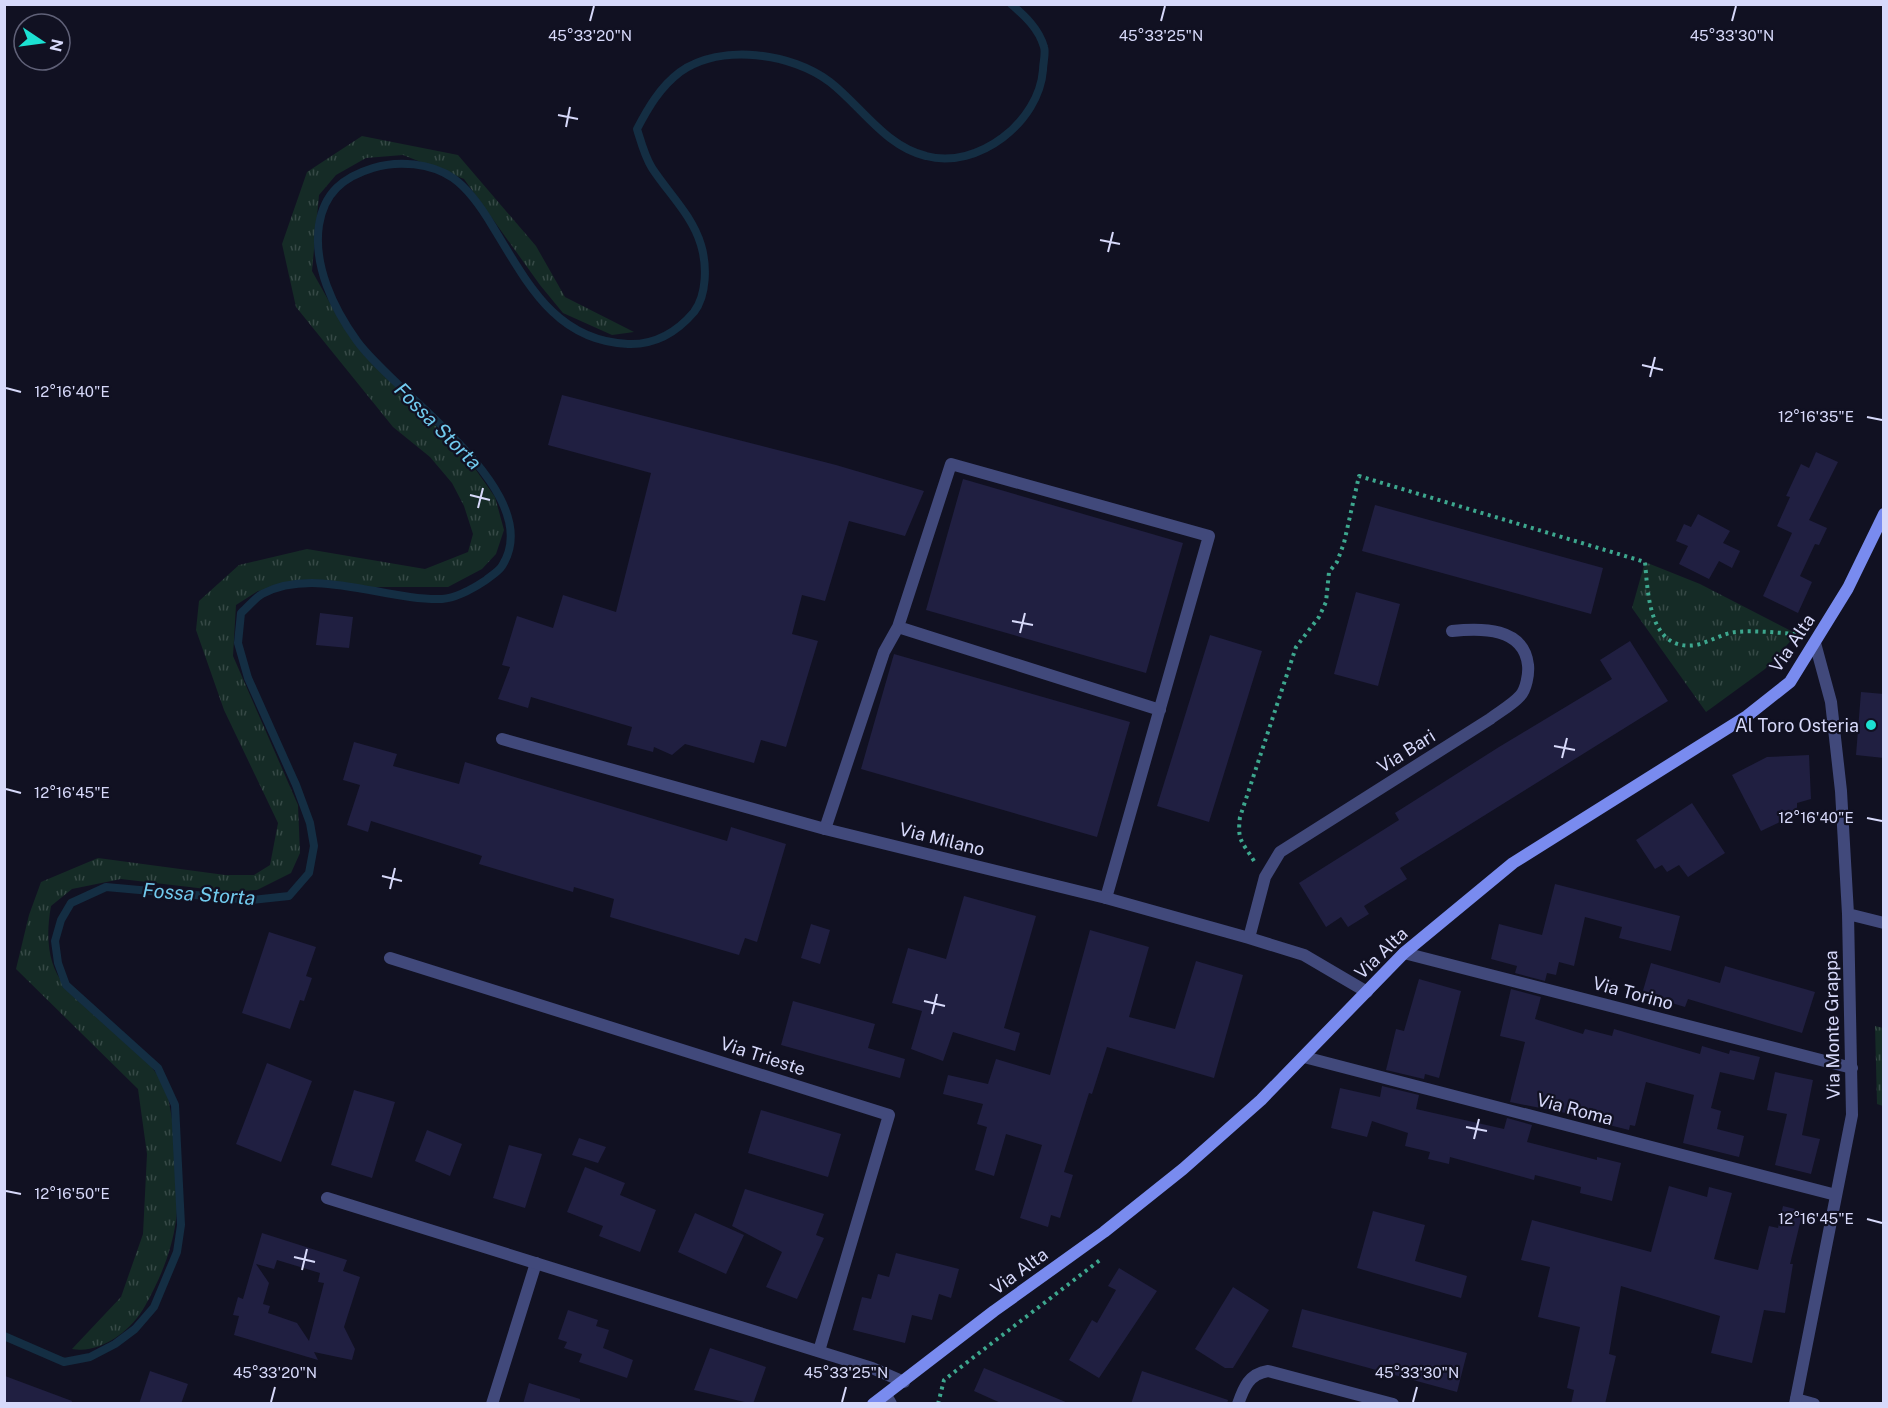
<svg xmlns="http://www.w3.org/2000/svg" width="1888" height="1408" font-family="'Public Sans',sans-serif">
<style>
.grass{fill:url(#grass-tufts)}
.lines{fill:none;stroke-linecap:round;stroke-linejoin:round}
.stream{stroke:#142e43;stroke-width:8}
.building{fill:#201f41;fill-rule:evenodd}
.path{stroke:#3da78e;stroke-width:4;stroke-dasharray:3 4.5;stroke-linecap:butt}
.service{stroke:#41497b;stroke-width:12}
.minor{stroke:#41497b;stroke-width:12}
.secondary{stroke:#798bef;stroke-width:12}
.ticks{fill:none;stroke:#d7d9fa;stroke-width:2}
.poi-dot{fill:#1ce1d2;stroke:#112;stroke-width:2}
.labels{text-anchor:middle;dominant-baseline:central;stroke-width:4.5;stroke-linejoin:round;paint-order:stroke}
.street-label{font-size:18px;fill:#d7d9fa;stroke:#112}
.poi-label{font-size:18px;fill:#d7d9fa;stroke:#112;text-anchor:end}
.water-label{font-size:20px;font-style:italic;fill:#71caee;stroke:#112}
.ticks-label{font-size:15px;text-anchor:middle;fill:#d7d9fa;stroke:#112;stroke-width:4.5;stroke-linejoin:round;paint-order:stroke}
</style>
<defs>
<pattern id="grass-tufts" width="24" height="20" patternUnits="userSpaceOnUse" patternTransform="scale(1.5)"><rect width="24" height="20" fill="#152b26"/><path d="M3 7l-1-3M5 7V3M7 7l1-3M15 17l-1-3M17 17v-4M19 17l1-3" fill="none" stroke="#364946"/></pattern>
</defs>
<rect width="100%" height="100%" fill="#112"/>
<path class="grass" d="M362 136 458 155 536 246 565 297 634 332 612 335 563 313 540 285 464 179 403 155 366 158 336 175 319 195 312 271 344 328 471 463 495 497 504 530 496 554 482 569 448 587H334L310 584 258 591 236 605 233 656 298 805 300 853 291 873 257 890 232 892 121 879 72 889 51 906C35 996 93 1003 142 1055 149 1063 158 1075 163 1084 175 1106 180 1195 176 1220 172 1251 160 1279 145 1306 131 1331 101 1354 72 1349L121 1297 143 1234 147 1154 138 1089 16 969 29 915 41 882 98 858 225 875H254L270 865 278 823 224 710 196 630 199 601 239 565 307 549 425 569 468 552 473 534 464 506 452 483 430 457 393 427 296 307 282 244 307 172Z
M1645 562 1700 584 1797 634 1765 669 1706 712 1632 608Z
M1875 1026 1883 1028V1106L1877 1104Z"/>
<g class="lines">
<path class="stream" d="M4 1336 64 1362 90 1357 115 1344 135 1329 154 1307 177 1252 181 1225 175 1105 158 1068 66 985 58 963 55 941 61 920 71 903 106 887 251 900 289 896 309 873 314 846 310 823 296 785 248 678 238 643 241 613C248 607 255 598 262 594 315 566 386 601 442 599 456 598 474 588 486 580 492 575 498 572 502 566 549 493 396 395 357 341 333 308 313 265 319 225 324 193 343 177 373 168 398 160 431 163 453 178 470 190 483 210 493 227 527 282 555 341 628 344 656 345 677 332 694 312 707 295 707 265 701 245 692 215 669 194 652 168 645 157 641 142 637 129 648 108 660 87 680 72 721 43 792 53 830 82 862 107 885 146 926 156 978 170 1039 122 1043 70 1043 63 1046 53 1044 47 1039 29 1025 16 1011 4"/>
</g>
<path class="building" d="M562 395 836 465 924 491 905 536 849 521 825 601 802 595 792 634 818 641 786 747 761 740 754 763 685 744 672 755 654 747 653 752 627 745 632 727 531 697 528 708 498 699 510 667 502 665 517 616 553 628 563 595 616 612 651 473 548 445Z
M1816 452 1838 462 1809 520 1827 528 1819 545 1815 544 1800 576 1812 582 1798 613 1763 596 1792 533 1777 526 1790 497 1786 496 1801 464 1809 468Z
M963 479 1183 543 1146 673 926 610Z
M1375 505 1603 568 1591 614 1362 551Z
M1698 514 1730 531 1723 543 1740 551 1732 568 1719 561 1709 579 1679 564 1688 546 1676 541 1684 524 1691 527Z
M1356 592 1400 604 1378 686 1334 674Z
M320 613 353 617 349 648 316 645Z
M1210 635 1262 651 1209 822 1157 806Z
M1630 641 1668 701 1400 868 1407 879 1364 906 1369 914 1348 927 1341 917 1326 927 1299 883 1399 820 1395 813 1499 747 1612 679 1600 660Z
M894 654 1130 722 1097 837 861 769Z
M1861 692 1884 694V758L1856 755Z
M354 742 397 754 393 766 459 784 465 762 727 841 731 827 786 844 757 942 745 938 739 955 610 917 614 899 574 887 573 892 479 864 482 856 371 821 368 832 347 825 360 785 343 780Z
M1809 755 1811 799 1797 803V814L1761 831 1732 775 1767 757Z
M1692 803 1725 853 1688 877 1679 865 1667 872 1662 865 1655 869 1636 840Z
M1555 884 1680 916 1671 951 1619 938 1622 927 1585 917 1574 966 1559 962 1556 975 1547 973 1545 981 1515 973 1517 966 1491 959 1499 924 1542 935Z
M964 896 1036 916 1004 1028 1020 1033 1015 1051 953 1032 943 1061 911 1049 922 1011 892 1003 908 948 946 959Z
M811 924 830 930 820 964 801 958Z
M1090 930 1149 947 1129 1017 1175 1029 1196 961 1243 975 1214 1078 1107 1047 1092 1094 1089 1093 1064 1172 1073 1175 1060 1218 1051 1215 1048 1227 1020 1218 1042 1145 1006 1134 994 1176 975 1170 987 1127 977 1124 983 1104 943 1094 948 1075 988 1084 996 1059 1050 1075Z
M269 932 316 947 306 976 312 978 304 1001 300 1000 290 1029 242 1013Z
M1651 963 1720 983 1725 966 1815 992 1802 1033 1688 999 1685 1007 1642 994Z
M1419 979 1461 991 1439 1078 1425 1074 1424 1079 1386 1070 1396 1029 1404 1031Z
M1511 989 1541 997 1535 1019 1583 1034 1585 1029 1612 1036 1614 1029 1700 1054 1702 1046 1729 1054 1730 1050 1760 1057 1754 1080 1720 1072 1711 1108 1721 1111 1717 1129 1744 1136 1739 1157 1683 1143 1694 1095 1646 1082 1635 1126 1630 1125 1629 1130 1605 1124 1606 1121 1510 1102 1525 1042 1500 1036Z
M793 1001 875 1024 868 1048 905 1059 900 1078 781 1045Z
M267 1063 312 1081 281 1162 236 1144Z
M1775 1072 1813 1080 1802 1135 1820 1139 1811 1174 1775 1165 1787 1114 1767 1110Z
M1382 1086 1419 1095 1416 1109 1504 1129 1507 1118 1532 1125 1527 1142 1597 1160V1157L1621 1163 1612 1201 1580 1193 1581 1187 1535 1175 1534 1180 1450 1157 1449 1164 1428 1159 1430 1152 1405 1146 1408 1133 1372 1121 1367 1137 1331 1128 1340 1088 1380 1097Z
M354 1090 395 1102 372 1178 331 1165Z
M761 1110 841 1134 828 1177 748 1153Z
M427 1130 462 1144 450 1176 415 1161Z
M579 1138 606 1147 598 1163 572 1155Z
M509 1145 542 1154 525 1208 493 1198Z
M585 1167 625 1183 620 1195 656 1210 640 1252 599 1236 603 1226 567 1212Z
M1669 1186 1707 1197 1709 1187 1732 1193 1714 1259 1758 1270 1769 1226 1778 1228 1783 1206 1803 1211 1790 1264H1793L1785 1313 1764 1310 1752 1363 1711 1353 1720 1316 1621 1286 1609 1354 1616 1356 1605 1404H1571L1574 1390 1567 1388 1580 1327 1538 1317 1550 1267 1521 1260 1532 1220 1651 1252Z
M745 1189 824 1214 816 1235 824 1238 797 1299 766 1287 782 1252 732 1226Z
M1373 1211 1425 1225 1415 1261 1467 1276 1461 1298 1357 1268Z
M695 1213 744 1235 726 1274 678 1252Z
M262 1233 347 1260 343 1271 360 1277 344 1327 355 1349 352 1360 314 1352 318 1360 234 1335 239 1316 233 1315 238 1297 243 1299ZM277 1260 320 1273 318 1282 324 1283 309 1341 297 1323 268 1313 270 1306 263 1304 269 1283 256 1264 274 1269Z
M896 1253 959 1269 951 1298 939 1294 932 1320 912 1315 905 1343 853 1330 862 1297 871 1299 878 1274 889 1277Z
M1119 1268 1157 1291 1099 1378 1069 1360 1092 1320 1097 1323 1116 1290 1108 1286Z
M1233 1287 1269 1310 1233 1368H1225L1195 1349Z
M1302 1309 1467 1353 1457 1392 1292 1347Z
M568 1310 598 1320 596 1326 609 1330 603 1348 633 1360 627 1378 579 1362 582 1354 564 1348 567 1342 558 1339Z
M710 1348 766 1367 753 1404 694 1390Z
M984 1368 1068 1403V1404H1003L974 1391Z
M150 1371 188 1384 181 1404H139Z
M1142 1371 1228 1400 1227 1404H1131Z
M5 1376 72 1401 71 1404H5Z
M529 1383 580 1399V1404H523Z"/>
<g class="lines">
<path class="path" d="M1254 861C1242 841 1237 841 1240 817L1296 647 1319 617 1326 602 1329 572 1337 562 1344 543 1359 476 1645 562C1648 594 1649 652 1696 645 1710 642 1723 633 1736 632 1756 630 1778 633 1797 634
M938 1404 944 1380 1100 1260"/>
<path class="service" d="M898 627 1160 710
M825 829 884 652 898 627 951 464 1209 536 1106 898
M1796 1399 1814 1404
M492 1404 536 1263
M1238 1404C1244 1387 1249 1374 1268 1371L1393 1404"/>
<path class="minor" d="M502 739 825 829 1106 898 1249 938 1304 955 1367 992
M1848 914 1884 923
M1249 938 1265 877 1280 852 1490 719C1499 712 1512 705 1520 696 1526 690 1529 674 1528 665 1524 627 1481 628 1452 631
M1404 953 1852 1068
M390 958 889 1115 819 1351
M1304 1057 1836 1195
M327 1198 872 1368 904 1382
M886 1395 891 1404
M1795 1404 1852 1115 1848 914 1841 791 1831 702 1815 643"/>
<path class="secondary" d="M873 1404 994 1311 1104 1232 1183 1169 1261 1100 1404 953 1513 863 1747 716 1790 682 1848 588 1884 514"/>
</g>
<path class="ticks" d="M590 21 594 6M1161 21 1165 6M1732 21 1736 6M558 115 578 119M566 127 570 107M1100 240 1120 244M1108 252 1113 232M1642 365 1663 370M1650 377 1655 357M6 388 21 392M1867 417 1882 420M470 495 490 500M478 508 483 488M1012 621 1033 625M1020 633 1025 613M1554 746 1575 750M1562 758 1567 738M6 789 21 793M1867 818 1882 821M382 876 402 881M390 889 395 868M924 1001 945 1006M932 1014 937 994M1466 1127 1487 1131M1474 1139 1479 1119M6 1191 21 1194M1867 1219 1882 1223M294 1257 315 1262M302 1270 307 1249M271 1402 275 1387M842 1402 846 1387M1413 1402 1417 1387"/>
<circle class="poi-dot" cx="1871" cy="725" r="6"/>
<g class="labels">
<g class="street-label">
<text transform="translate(1792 643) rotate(-56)">Via Alta</text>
<text transform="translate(1406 751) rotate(-32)">Via Bari</text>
<text transform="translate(942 839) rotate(14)">Via Milano</text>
<text transform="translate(1381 953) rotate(-44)">Via Alta</text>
<text transform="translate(1633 993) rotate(15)">Via Torino</text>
<text transform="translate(1832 1025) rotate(-91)">Via Monte Grappa</text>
<text transform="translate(763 1056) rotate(18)">Via Trieste</text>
<text transform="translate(1575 1109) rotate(15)">Via Roma</text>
<text transform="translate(1019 1271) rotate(-36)">Via Alta</text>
</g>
<g class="poi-label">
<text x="1859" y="725">Al Toro Osteria</text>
</g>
<g class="water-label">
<text transform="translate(438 426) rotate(45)">Fossa Storta</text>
<text transform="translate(199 894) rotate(4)">Fossa Storta</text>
</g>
</g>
<g class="ticks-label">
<text x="590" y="41">45°33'20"N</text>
<text x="1161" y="41">45°33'25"N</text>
<text x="1732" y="41">45°33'30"N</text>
<text x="72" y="397">12°16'40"E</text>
<text x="1816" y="422">12°16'35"E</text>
<text x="72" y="798">12°16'45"E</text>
<text x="1816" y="823">12°16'40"E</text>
<text x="72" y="1199">12°16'50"E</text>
<text x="1816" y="1224">12°16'45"E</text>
<text x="275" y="1378">45°33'20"N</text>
<text x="846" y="1378">45°33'25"N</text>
<text x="1417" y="1378">45°33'30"N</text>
</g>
<rect width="1888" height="1408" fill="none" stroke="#d7d9fa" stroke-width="12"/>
<g transform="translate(42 42) rotate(103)"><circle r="28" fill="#111122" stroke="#606178" stroke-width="1.5"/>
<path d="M0-4.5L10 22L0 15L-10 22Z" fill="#1ce1d2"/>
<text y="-9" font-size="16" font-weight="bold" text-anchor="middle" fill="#d7d9fa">N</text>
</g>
</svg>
